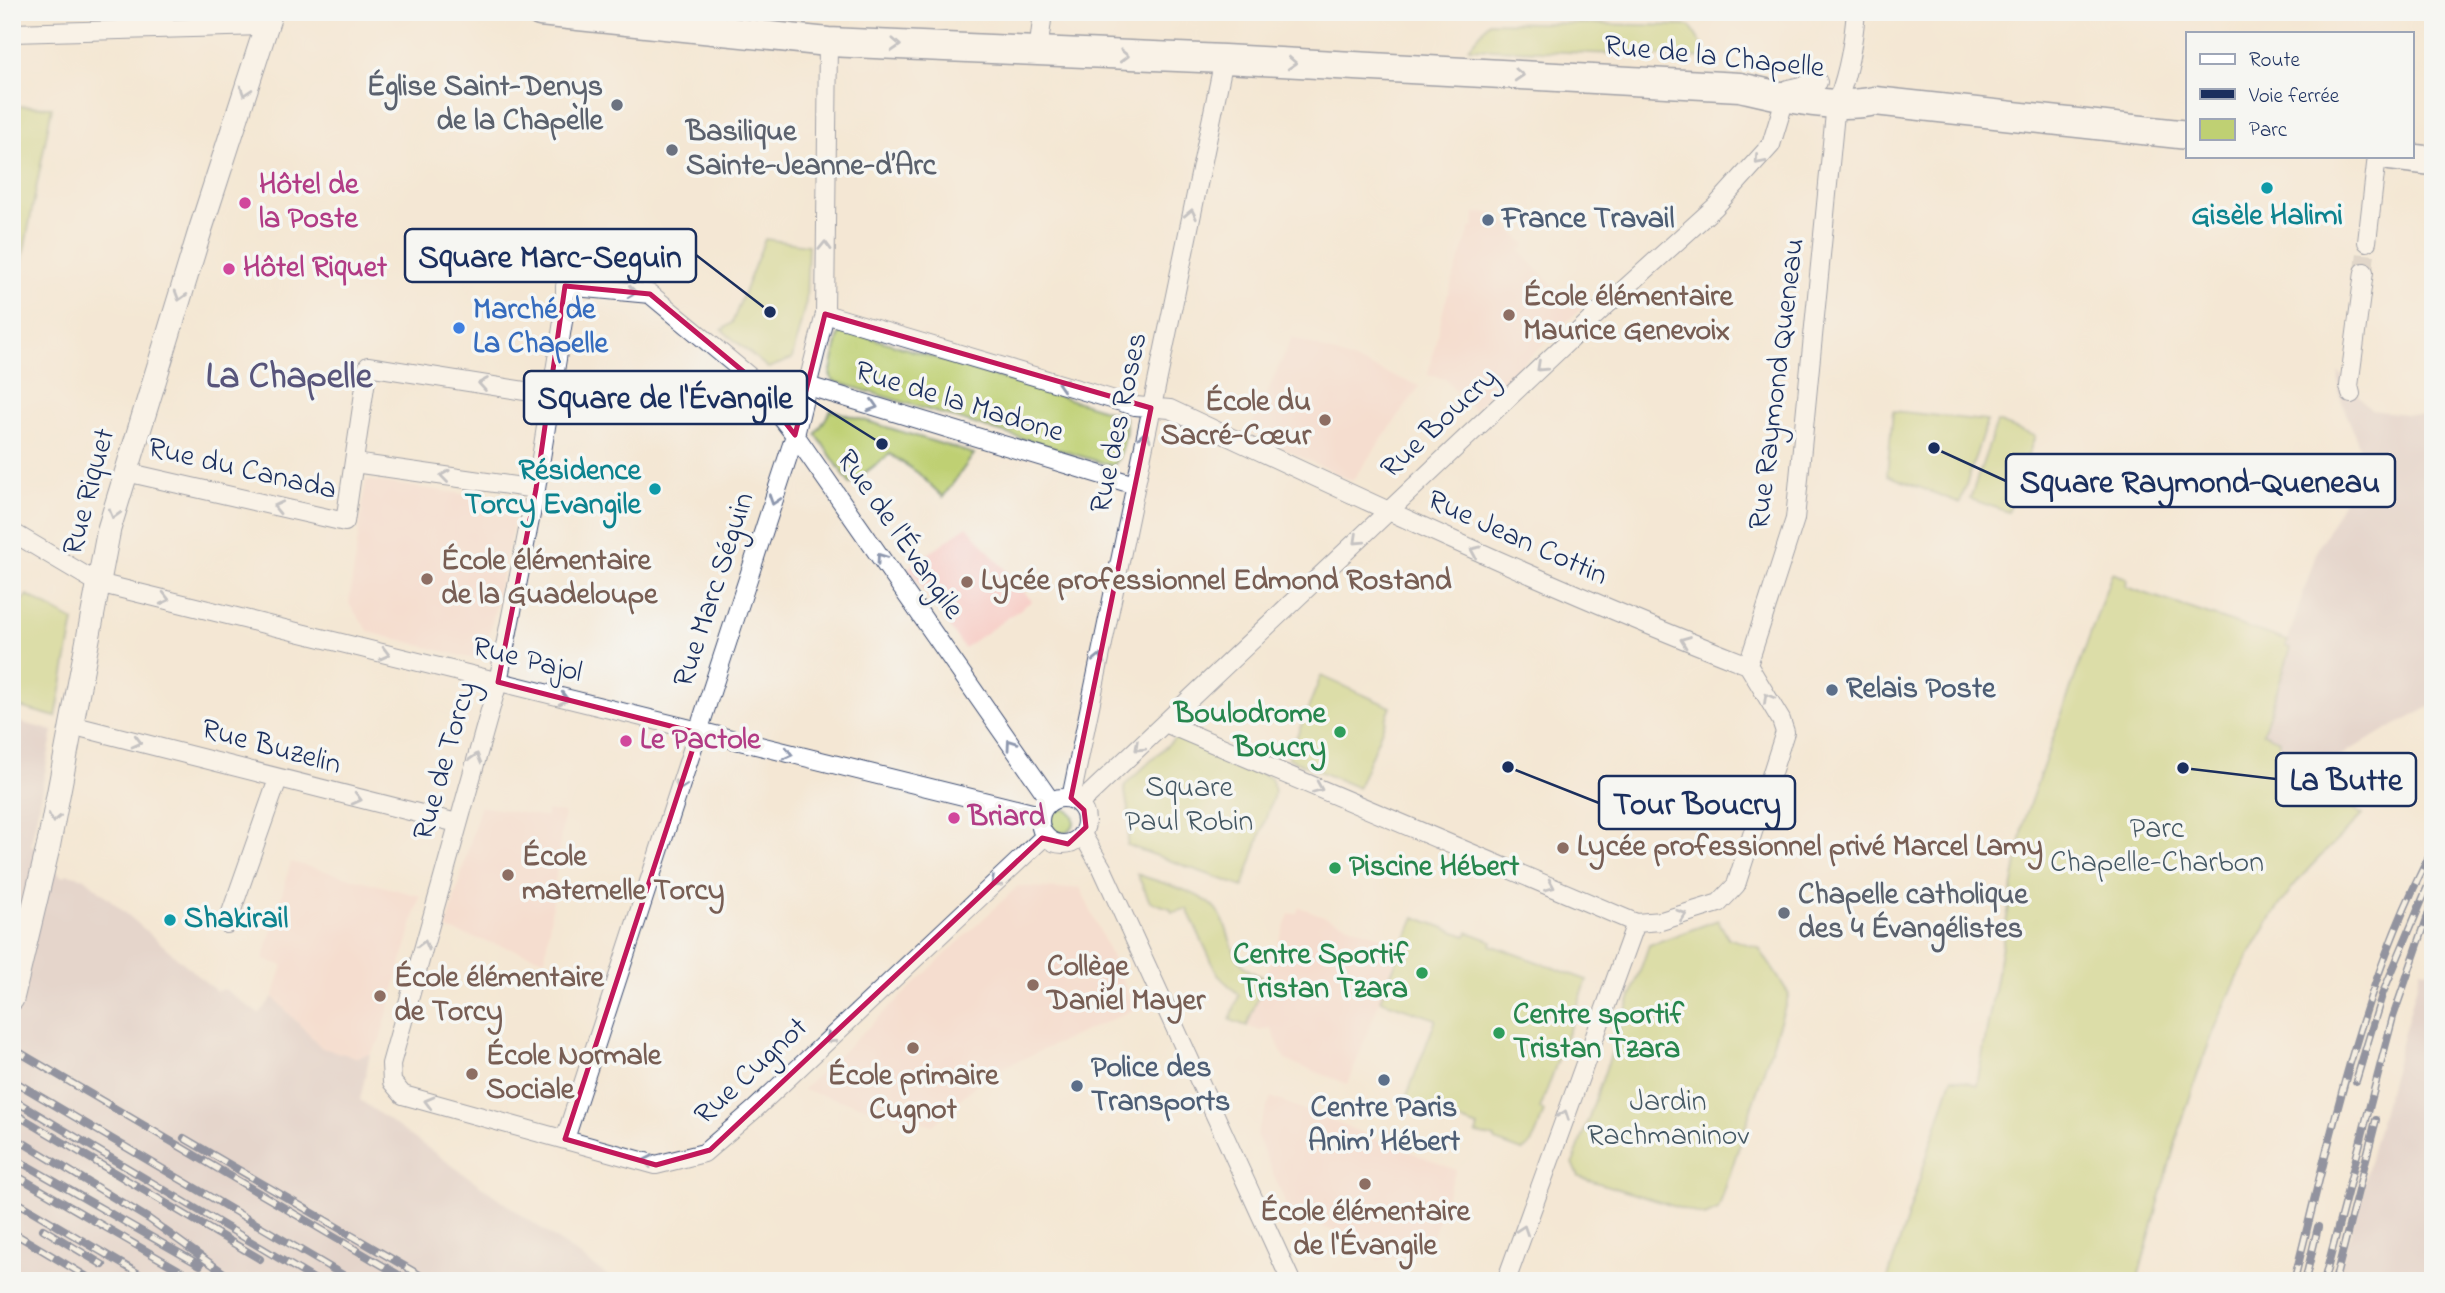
<svg xmlns="http://www.w3.org/2000/svg" width="2445" height="1293" font-family="'Indie Flower',sans-serif">
<style>
.built{fill:#f7d0c9}
.industrial{fill:#d2bec1}
.green{fill:#bfd073;stroke:#6d8068;stroke-width:2}
.lines{fill:none;stroke-linecap:round;stroke-linejoin:round}
.minor-tunnel{stroke:#c9c2bc;stroke-width:18;stroke-dasharray:18 9;stroke-linecap:butt}
.minor-casing{stroke:#3c4b70;stroke-width:20}
.tertiary-casing{stroke:#3c4b70;stroke-width:25}
.primary-casing{stroke:#3c4b70;stroke-width:31}
.minor{stroke:#fff;stroke-width:18}
.tertiary{stroke:#fff;stroke-width:23}
.primary{stroke:#fff;stroke-width:28}
.rail-casing{stroke:#1b2f5e;stroke-width:8}
.rail{stroke:#f6f6f2;stroke-width:5;stroke-dasharray:16;stroke-linecap:butt}
.oneway{stroke:#8d97ae}
.marked{fill:none;stroke:#c2185b;stroke-width:5;stroke-linejoin:round}
.worship-dot{fill:#6b7280;stroke:#f6f6f2;stroke-width:2.5}
.culture-dot{fill:#0f9aa8;stroke:#f6f6f2;stroke-width:2.5}
.hotel-dot{fill:#d1479c;stroke:#f6f6f2;stroke-width:2.5}
.service-dot{fill:#5c6f8a;stroke:#f6f6f2;stroke-width:2.5}
.education-dot{fill:#8d6e63;stroke:#f6f6f2;stroke-width:2.5}
.shop-dot{fill:#3f7fe0;stroke:#f6f6f2;stroke-width:2.5}
.leisure-dot{fill:#2e9e5b;stroke:#f6f6f2;stroke-width:2.5}
.labels{text-anchor:middle;dominant-baseline:central;stroke-width:7;stroke-linejoin:round;paint-order:stroke}
.street-label{font-size:30px;fill:#1b2f5e;stroke:#f6f6f2}
.worship-label{font-size:30px;font-weight:bold;fill:#5b616d;stroke:#f6f6f2;text-anchor:start}
.hotel-label{font-size:30px;font-weight:bold;fill:#b23c85;stroke:#f6f6f2;text-anchor:start}
.culture-label{font-size:30px;font-weight:bold;fill:#0d838f;stroke:#f6f6f2}
.service-label{font-size:30px;font-weight:bold;fill:#4e5e75;stroke:#f6f6f2;text-anchor:start}
.education-label{font-size:30px;font-weight:bold;fill:#785e54;stroke:#f6f6f2;text-anchor:start}
.shop-label{font-size:30px;font-weight:bold;fill:#366cbe;stroke:#f6f6f2;text-anchor:start}
.leisure-label{font-size:30px;font-weight:bold;fill:#27864d;stroke:#f6f6f2;text-anchor:end}
.park-label{font-size:30px;fill:#445763;stroke:#f6f6f2}
.district-label{font-size:37px;font-weight:bold;fill:#58557b;stroke:#f6f6f2}
.leader{fill:none;stroke:#1b2f5e;stroke-width:2.5}
.callout-dot{fill:#1b2f5e;stroke:#f6f6f2;stroke-width:2.5}
.callout{fill:#f6f6f2;stroke:#1b2f5e;stroke-width:2.5}
.callout-label{font-size:32px;text-anchor:middle;font-weight:bold;fill:#1b2f5e}
</style>
<rect width="100%" height="100%" fill="#f6f6f2"/>
<filter id="ink" filterUnits="userSpaceOnUse"><feTurbulence type="fractalNoise" baseFrequency=".0143" numOctaves="2"/><feDisplacementMap in="SourceGraphic" scale="14" xChannelSelector="R" yChannelSelector="G"/><feConvolveMatrix kernelMatrix="1 2 1 2 8 2 1 2 1" color-interpolation-filters="sRGB"/></filter>
<filter id="wash" filterUnits="userSpaceOnUse"><feTurbulence type="fractalNoise" baseFrequency=".00686" numOctaves="4" result="noise"/><feDisplacementMap in="SourceGraphic" scale="28" xChannelSelector="R" yChannelSelector="G"/><feGaussianBlur stdDeviation="1.57" result="paint"/><feColorMatrix in="noise" values="0 0 0 0 0 0 0 0 0 0 0 0 0 0 0 0 0 1.4 0 .05"/><feComposite in="paint" operator="in"/></filter>
<g filter="url(#wash)">
<rect width="100%" height="100%" fill="#f4e7d4"/>
<path class="built" d="M1475 213H1495L1526 245 1520 251 1566 300 1573 294 1584 306 1474 410 1445 379 1428 375 1445 303 1470 229 1474 226Z
M1292 337 1420 386 1352 481 1249 432Z
M366 480 518 502 485 655 478 660 369 632 349 604Z
M967 526 1032 601 964 648 908 568Z
M480 806 546 817 547 811 564 813 545 959 446 929Z
M291 862 420 896 380 1040 370 1054 356 1057 322 1048 273 997 283 965 263 960Z
M1018 886 1060 889 1080 887 1135 1009 986 1075 933 1125 802 1090Z
M1299 907 1401 944 1348 1084 1285 1060 1271 1028 1260 1031 1247 1026 1289 914 1297 913Z
M1271 1097 1456 1170 1428 1250 1376 1261V1245L1316 1225 1298 1231 1256 1135Z"/>
<path class="industrial" d="M2339 372 2371 410 2433 417V705L2348 751 2314 780 2274 775 2263 734 2291 648 2286 646 2318 548 2354 483 2363 456 2338 392Z
M12 720 53 731 31 844 62 877 68 874 85 878 216 991 224 989 259 1014 273 997 322 1048 356 1057 370 1054 360 1100 615 1281H12Z
M2433 964V1281H2337L2421 969 2431 971Z"/>
<path class="green" d="M1489 22 1690 26 1710 58 1469 48Z
M12 106 52 107 21 267 12 265Z
M765 239 808 245 806 301 792 359 768 368 722 330 732 323Z
M846 330 1124 416C1129 428 1122 456 1113 466L833 381 830 375 839 334Z
M831 410 974 454 943 497 918 473 890 454 850 484 816 434Z
M1893 411 1987 421 1960 503 1887 475Z
M1997 422 2035 436 2008 512 1970 499Z
M2112 573 2127 578 2126 587 2288 641 2286 646 2291 648 2263 733 2280 740 2274 775 2314 780 2362 815C2340 839 2312 862 2292 888 2206 1004 2176 1144 2137 1281H1887L1952 1078 1977 1085 2025 817Z
M27 595 74 621 56 717 12 705V614Z
M1321 676 1391 707 1358 788 1288 758Z
M1176 737 1271 778 1275 791 1243 887 1127 845 1130 821 1124 786Z
M1050 821a12 12 0 1 1 24 0a12 12 0 1 1-24 0Z
M1137 874C1160 883 1195 890 1213 906 1236 928 1223 965 1265 978L1247 1026 1230 1020 1239 995 1218 975 1187 909 1172 912 1170 908 1150 902Z
M1415 917 1466 936 1468 932 1492 941 1491 945 1587 980 1540 1109 1544 1111C1539 1125 1535 1145 1522 1151L1495 1141V1138L1476 1134 1478 1127 1405 1101 1436 1019 1380 1000Z
M1718 920 1728 938 1759 948 1789 994 1718 1210 1705 1216 1579 1177 1573 1163 1649 945Z"/>
</g>
<g filter="url(#ink)">
<g class="lines">
<path class="minor-tunnel" d="M2364 272 2367 242"/>
<g class="minor-casing">
<path id="minor" d="M12 33 265 26
M1038 53 1043 12
M1826 99H1838C1849 70 1853 43 1856 12
M2367 242 2377 156
M825 314 1135 406 1170 409C1361 499 1551 588 1748 665
M808 386 1135 485
M2351 394 2349 386 2364 272
M354 463 536 489
M126 472 345 522 368 366 550 395
M12 532 98 583 1040 815
M1748 665 1795 519 1836 103
M1165 723 1636 923
M71 725 457 823
M1040 821a23 23 0 1 1 46 0a23 23 0 1 1-46 0Z
M1071 798 1224 59
M1080 803 1598 313 1715 207 1771 145 1788 89 1818 82
M1082 834 1102 868 1291 1281
M1045 836 755 1109 704 1153 656 1165 403 1095 392 1082 391 1064 498 682 536 489 565 309V286L650 294 750 377 795 435 1050 800
M227 924 278 779
M565 1139 795 435 825 314 828 42
M1506 1281 1636 923 1661 921 1719 903 1736 885 1785 732 1781 720 1748 665"/>
</g>
<g class="tertiary-casing">
<path id="tertiary" d="M12 999 48 848 109 529 200 231 271 12"/>
</g>
<g class="primary-casing">
<path id="primary" d="M540 12 828 42 1224 59 1740 87C1783 97 1832 110 1875 101L2188 135
M2390 156 2433 161"/>
</g>
<use href="#minor" class="minor"/>
<use href="#tertiary" class="tertiary"/>
<use href="#primary" class="primary"/>
<g class="rail-casing">
<path id="rail" d="M12 1048 409 1281
M12 1080 353 1281
M2356 1081 2382 995 2433 874
M12 1099 317 1281
M12 1112 260 1259
M12 1136 149 1219 235 1281
M184 1138 430 1281
M12 1157 200 1265
M12 1173 198 1281
M12 1199 151 1281
M43 1229 103 1265
M12 1232 94 1281
M12 1275 22 1281
M2294 1281C2331 1135 2362 983 2433 849
M2305 1281 2318 1227
M2324 1281 2393 1017 2433 901
M2335 1281 2376 1120"/>
</g>
<use href="#rail" class="rail"/>
</g>
<defs><path id="oneway-chevron" d="M-2-3.5L2.5 0L-2 3.5" fill="none" stroke-width="1.6" stroke-linecap="round" stroke-linejoin="round" transform="scale(1.75)"/></defs>
<g class="oneway">
<use href="#oneway-chevron" transform="translate(896 45) rotate(3)"/>
<use href="#oneway-chevron" transform="translate(1124 56) rotate(2)"/>
<use href="#oneway-chevron" transform="translate(1292 63) rotate(3)"/>
<use href="#oneway-chevron" transform="translate(1519 75) rotate(3)"/>
<use href="#oneway-chevron" transform="translate(245 91) rotate(108)"/>
<use href="#oneway-chevron" transform="translate(1759 160) rotate(131)"/>
<use href="#oneway-chevron" transform="translate(1191 214) rotate(-78)"/>
<use href="#oneway-chevron" transform="translate(825 246) rotate(-89)"/>
<use href="#oneway-chevron" transform="translate(632 292) rotate(7)"/>
<use href="#oneway-chevron" transform="translate(180 296) rotate(107)"/>
<use href="#oneway-chevron" transform="translate(1541 367) rotate(137)"/>
<use href="#oneway-chevron" transform="translate(483 384) rotate(-171)"/>
<use href="#oneway-chevron" transform="translate(1062 384) rotate(-164)"/>
<use href="#oneway-chevron" transform="translate(873 406) rotate(17)"/>
<use href="#oneway-chevron" transform="translate(1145 436) rotate(-78)"/>
<use href="#oneway-chevron" transform="translate(445 476) rotate(-172)"/>
<use href="#oneway-chevron" transform="translate(774 500) rotate(108)"/>
<use href="#oneway-chevron" transform="translate(278 507) rotate(-167)"/>
<use href="#oneway-chevron" transform="translate(114 514) rotate(106)"/>
<use href="#oneway-chevron" transform="translate(1358 540) rotate(137)"/>
<use href="#oneway-chevron" transform="translate(1475 551) rotate(-156)"/>
<use href="#oneway-chevron" transform="translate(881 558) rotate(-125)"/>
<use href="#oneway-chevron" transform="translate(165 599) rotate(14)"/>
<use href="#oneway-chevron" transform="translate(1685 641) rotate(-159)"/>
<use href="#oneway-chevron" transform="translate(385 654) rotate(14)"/>
<use href="#oneway-chevron" transform="translate(1099 659) rotate(-78)"/>
<use href="#oneway-chevron" transform="translate(1768 698) rotate(-120)"/>
<use href="#oneway-chevron" transform="translate(564 699) rotate(14)"/>
<use href="#oneway-chevron" transform="translate(137 742) rotate(15)"/>
<use href="#oneway-chevron" transform="translate(1011 744) rotate(-125)"/>
<use href="#oneway-chevron" transform="translate(1139 747) rotate(137)"/>
<use href="#oneway-chevron" transform="translate(788 754) rotate(14)"/>
<use href="#oneway-chevron" transform="translate(476 758) rotate(-74)"/>
<use href="#oneway-chevron" transform="translate(680 786) rotate(108)"/>
<use href="#oneway-chevron" transform="translate(1318 788) rotate(23)"/>
<use href="#oneway-chevron" transform="translate(357 799) rotate(14)"/>
<use href="#oneway-chevron" transform="translate(54 818) rotate(101)"/>
<use href="#oneway-chevron" transform="translate(995 883) rotate(137)"/>
<use href="#oneway-chevron" transform="translate(1550 886) rotate(23)"/>
<use href="#oneway-chevron" transform="translate(1682 915) rotate(-18)"/>
<use href="#oneway-chevron" transform="translate(424 945) rotate(-75)"/>
<use href="#oneway-chevron" transform="translate(830 1039) rotate(137)"/>
<use href="#oneway-chevron" transform="translate(429 1102) rotate(-165)"/>
<use href="#oneway-chevron" transform="translate(1564 1115) rotate(-70)"/>
<use href="#oneway-chevron" transform="translate(648 1161) rotate(-169)"/>
<use href="#oneway-chevron" transform="translate(1523 1230) rotate(-71)"/>
</g>
</g>
<path d="M0 0H2445V1293H0ZM565 286 650 294 750 377 795 435 825 314 1151 408 1071 798 1084 810 1086 827 1068 844 1042 838 710 1150 656 1165 565 1139 698 733 498 682 536 489Z" fill="#f4e7d4" fill-opacity=".55" fill-rule="evenodd"/>
<path class="marked" d="M565 286 650 294 750 377 795 435 825 314 1151 408 1071 798 1084 810 1086 827 1068 844 1042 838 710 1150 656 1165 565 1139 698 733 498 682 536 489Z"/>
<g class="worship-dot">
<circle cx="617" cy="105" r="7"/>
<circle cx="672" cy="150" r="7"/>
<circle cx="1784" cy="913" r="7"/>
</g>
<g class="culture-dot">
<circle cx="2267" cy="188" r="7"/>
<circle cx="655" cy="489" r="7"/>
<circle cx="170" cy="920" r="7"/>
</g>
<g class="hotel-dot">
<circle cx="245" cy="203" r="7"/>
<circle cx="229" cy="269" r="7"/>
<circle cx="626" cy="741" r="7"/>
<circle cx="954" cy="818" r="7"/>
</g>
<g class="service-dot">
<circle cx="1488" cy="220" r="7"/>
<circle cx="1832" cy="690" r="7"/>
<circle cx="1384" cy="1080" r="7"/>
<circle cx="1077" cy="1086" r="7"/>
</g>
<g class="education-dot">
<circle cx="1509" cy="315" r="7"/>
<circle cx="1325" cy="420" r="7"/>
<circle cx="427" cy="579" r="7"/>
<circle cx="967" cy="582" r="7"/>
<circle cx="1563" cy="848" r="7"/>
<circle cx="508" cy="875" r="7"/>
<circle cx="1033" cy="985" r="7"/>
<circle cx="380" cy="996" r="7"/>
<circle cx="913" cy="1048" r="7"/>
<circle cx="472" cy="1074" r="7"/>
<circle cx="1365" cy="1184" r="7"/>
</g>
<circle class="shop-dot" cx="459" cy="328" r="7"/>
<g class="leisure-dot">
<circle cx="1340" cy="732" r="7"/>
<circle cx="1335" cy="868" r="7"/>
<circle cx="1422" cy="973" r="7"/>
<circle cx="1499" cy="1033" r="7"/>
</g>
<g class="labels">
<g class="street-label">
<text transform="translate(1714 58) rotate(6)">Rue de la Chapelle</text>
<text transform="translate(1778 384) rotate(-83)">Rue Raymond Queneau</text>
<text transform="translate(959 403) rotate(17)">Rue de la Madone</text>
<text transform="translate(1120 423) rotate(-78)">Rue des Roses</text>
<text transform="translate(1440 424) rotate(-43)">Rue Boucry</text>
<text transform="translate(242 470) rotate(13)">Rue du Canada</text>
<text transform="translate(90 492) rotate(-75)">Rue Riquet</text>
<text transform="translate(899 535) rotate(55)">Rue de l'Évangile</text>
<text transform="translate(1517 539) rotate(24)">Rue Jean Cottin</text>
<text transform="translate(715 590) rotate(-72)">Rue Marc Séguin</text>
<text transform="translate(527 661) rotate(14)">Rue Pajol</text>
<text transform="translate(271 748) rotate(15)">Rue Buzelin</text>
<text transform="translate(446 761) rotate(-74)">Rue de Torcy</text>
<text transform="translate(752 1072) rotate(-43)">Rue Cugnot</text>
</g>
<g class="worship-label">
<text x="603" y="88" text-anchor="end">Église Saint-Denys<tspan x="603" dy="34">de la Chapelle</tspan></text>
<text x="686" y="133">Basilique<tspan x="686" dy="34">Sainte-Jeanne-d’Arc</tspan></text>
<text x="1798" y="896">Chapelle catholique<tspan x="1798" dy="34">des 4 Évangélistes</tspan></text>
</g>
<g class="hotel-label">
<text x="259" y="186">Hôtel de<tspan x="259" dy="34">la Poste</tspan></text>
<text x="243" y="269">Hôtel Riquet</text>
<text x="640" y="741">Le Pactole</text>
<text x="968" y="818">Briard</text>
</g>
<g class="culture-label">
<text x="2267" y="217">Gisèle Halimi</text>
<text x="641" y="472" text-anchor="end">Résidence<tspan x="641" dy="34">Torcy Evangile</tspan></text>
<text x="184" y="920" text-anchor="start">Shakirail</text>
</g>
<g class="service-label">
<text x="1502" y="220">France Travail</text>
<text x="1846" y="690">Relais Poste</text>
<text x="1091" y="1069">Police des<tspan x="1091" dy="34">Transports</tspan></text>
<text x="1384" y="1109" text-anchor="middle">Centre Paris<tspan x="1384" dy="34">Anim’ Hébert</tspan></text>
</g>
<g class="education-label">
<text x="1523" y="298">École élémentaire<tspan x="1523" dy="34">Maurice Genevoix</tspan></text>
<text x="1311" y="403" text-anchor="end">École du<tspan x="1311" dy="34">Sacré-Cœur</tspan></text>
<text x="441" y="562">École élémentaire<tspan x="441" dy="34">de la Guadeloupe</tspan></text>
<text x="981" y="582">Lycée professionnel Edmond Rostand</text>
<text x="1577" y="848">Lycée professionnel privé Marcel Lamy</text>
<text x="522" y="858">École<tspan x="522" dy="34">maternelle Torcy</tspan></text>
<text x="1047" y="968">Collège<tspan x="1047" dy="34">Daniel Mayer</tspan></text>
<text x="394" y="979">École élémentaire<tspan x="394" dy="34">de Torcy</tspan></text>
<text x="486" y="1057">École Normale<tspan x="486" dy="34">Sociale</tspan></text>
<text x="913" y="1077" text-anchor="middle">École primaire<tspan x="913" dy="34">Cugnot</tspan></text>
<text x="1365" y="1213" text-anchor="middle">École élémentaire<tspan x="1365" dy="34">de l'Évangile</tspan></text>
</g>
<g class="shop-label">
<text x="473" y="311">Marché de<tspan x="473" dy="34">La Chapelle</tspan></text>
</g>
<g class="leisure-label">
<text x="1326" y="715">Boulodrome<tspan x="1326" dy="34">Boucry</tspan></text>
<text x="1349" y="868" text-anchor="start">Piscine Hébert</text>
<text x="1408" y="956">Centre Sportif<tspan x="1408" dy="34">Tristan Tzara</tspan></text>
<text x="1513" y="1016" text-anchor="start">Centre sportif<tspan x="1513" dy="34">Tristan Tzara</tspan></text>
</g>
<g class="park-label">
<text x="1189" y="789">Square<tspan x="1189" dy="34">Paul Robin</tspan></text>
<text x="2157" y="830">Parc<tspan x="2157" dy="34">Chapelle-Charbon</tspan></text>
<text x="1668" y="1103">Jardin<tspan x="1668" dy="34">Rachmaninov</tspan></text>
</g>
<g class="district-label">
<text x="289" y="378">La Chapelle</text>
</g>
</g>
<path class="leader" d="M770 312L696 255M882 444L807 397M1934 448L2006 481M2183 768L2276 779M1508 767L1599 803"/>
<g class="callout-dot">
<circle cx="770" cy="312" r="7"/>
<circle cx="882" cy="444" r="7"/>
<circle cx="1934" cy="448" r="7"/>
<circle cx="2183" cy="768" r="7"/>
<circle cx="1508" cy="767" r="7"/>
</g>
<g class="callout">
<rect x="405" y="229" width="291" height="53" rx="7"/>
<rect x="524" y="371" width="283" height="53" rx="7"/>
<rect x="2006" y="454" width="389" height="53" rx="7"/>
<rect x="2276" y="753" width="140" height="53" rx="7"/>
<rect x="1599" y="776" width="196" height="53" rx="7"/>
</g>
<g class="callout-label">
<text x="550" y="267">Square Marc-Seguin</text>
<text x="665" y="408">Square de l'Évangile</text>
<text x="2200" y="492">Square Raymond-Queneau</text>
<text x="2346" y="790">La Butte</text>
<text x="1697" y="814">Tour Boucry</text>
</g>
<rect width="2445" height="1293" fill="none" stroke="#f6f6f2" stroke-width="42"/>
<rect x="2186" y="32" width="228" height="126" fill="#f6f6f2" stroke="#9ea6b7" stroke-width="2"/>
<rect x="2200" y="54" width="35" height="10" fill="#ffffff" stroke="#9ea6b7" stroke-width="2"/>
<text x="2249" y="66" font-size="21" fill="#1b2f5e">Route</text>
<rect x="2200" y="89" width="35" height="10" fill="#1b2f5e" stroke="#9ea6b7" stroke-width="2"/>
<text x="2249" y="102" font-size="21" fill="#1b2f5e">Voie ferrée</text>
<rect x="2200" y="119" width="35" height="21" fill="#bfd073" stroke="#9ea6b7" stroke-width="2"/>
<text x="2249" y="136" font-size="21" fill="#1b2f5e">Parc</text>
</svg>
